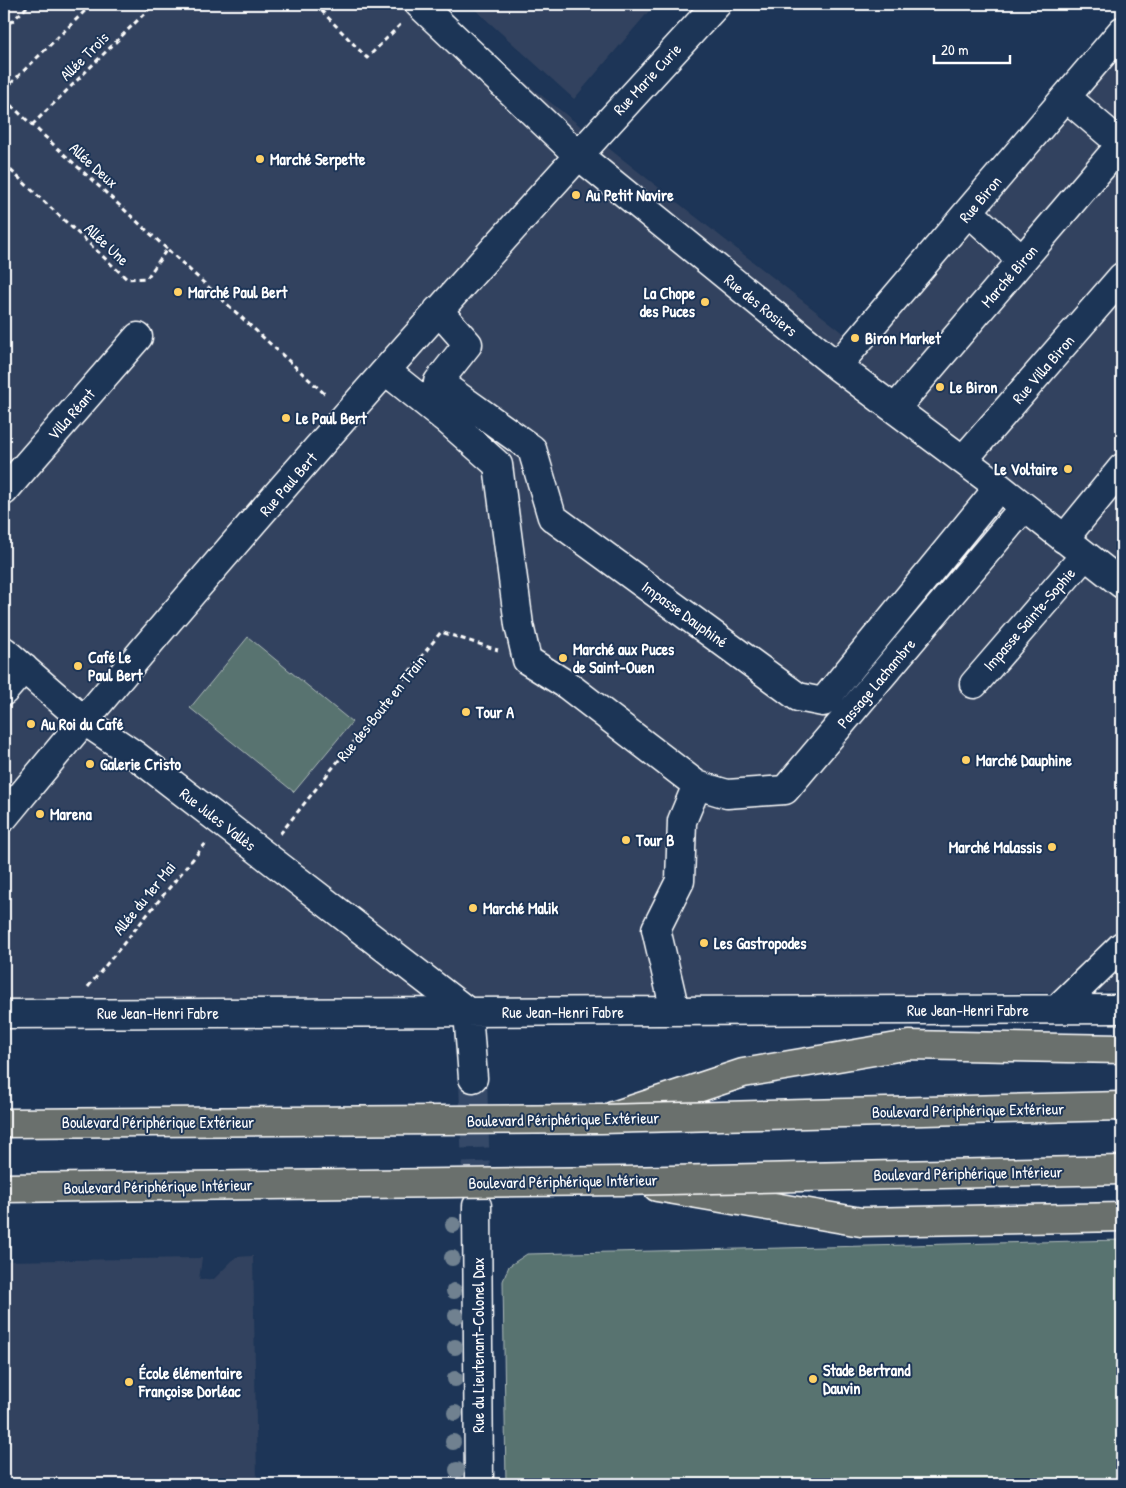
<svg xmlns="http://www.w3.org/2000/svg" width="1126" height="1488" font-family="'Patrick Hand',sans-serif">
<style>
.built{fill:#33435f}
.grass{fill:#597370;stroke:#acb9b8}
.lines{fill:none;stroke-linecap:round;stroke-linejoin:round}
.minor-tunnel{stroke:#344968;stroke-width:28;stroke-dasharray:28 14;stroke-linecap:butt}
.minor-casing{stroke:#fff;stroke-width:31}
.highway-casing{stroke:#fff;stroke-width:31}
.path{stroke:#fff;stroke-width:3;stroke-dasharray:5 4;stroke-linecap:butt}
.minor{stroke:#1d3557;stroke-width:28}
.highway{stroke:#6b706d;stroke-width:28}
.highway-bridge-casing{stroke:#fff;stroke-width:31;stroke-linecap:butt}
.highway-bridge{stroke:#6b706d;stroke-width:28}
.tree{fill:#708190}
.poi-dot{fill:#ffd166;stroke:#1d3557;stroke-width:2}
.labels{text-anchor:middle;dominant-baseline:central;stroke-width:4;stroke-linejoin:round;paint-order:stroke}
.street-label{font-size:16px;fill:#fff;stroke:#1d3557}
.poi-label{font-size:16px;font-weight:bold;fill:#fff;stroke:#1d3557;text-anchor:start}
</style>
<rect width="100%" height="100%" fill="#1d3557"/>
<filter id="ink" filterUnits="userSpaceOnUse"><feTurbulence type="fractalNoise" baseFrequency=".02" numOctaves="2"/><feDisplacementMap in="SourceGraphic" scale="10" xChannelSelector="R" yChannelSelector="G"/><feConvolveMatrix kernelMatrix="1 2 1 2 8 2 1 2 1" color-interpolation-filters="sRGB"/></filter>
<g filter="url(#ink)">
<path class="built" d="M4 4H440L518 77 846 335 1122 12V991L4 1012Z
M469 4H655L574 99Z
M253 1256 257 1484H4V1261L202 1258 199 1280 214 1279 236 1257Z"/>
<path class="grass" d="M248 637 352 722 294 792 190 708Z
M1122 1240V1484H506L503 1281 509 1266 527 1254Z"/>
<g class="lines">
<path class="minor-tunnel" d="M473 1078 477 1206"/>
<g class="minor-casing">
<path id="minor" d="M419 4 578 155 837 366 999 487 1122 584
M1066 97 1121 144
M969 212 1022 260
M438 310 468 344 438 382 532 449 552 517 798 697 823 702 999 487
M837 366 1122 31
M386 371 446 419 498 465 519 625 527 660 567 685 697 785 727 794 785 790 1024 507
M895 409 1122 143
M963 460 1122 277
M4 491 138 337
M1064 539 1122 468
M4 651 83 720 135 755 468 1012 473 1078
M974 684 1085 555
M4 691 24 668
M4 817C232 539 473 269 717 4
M1057 1009 1122 946
M675 1011 656 929 680 881 682 821 697 785
M4 1014 1122 1009
M477 1206 479 1484"/>
</g>
<g class="highway-casing">
<path id="highway" d="M613 1116 743 1073 909 1045 1122 1049
M657 1187 861 1222 1122 1217"/>
</g>
<path class="path" d="M315 4 367 58 402 23
M4 29 30 4
M4 90 92 4
M4 99 167 249
M32 125 154 4
M4 164 127 279 147 278 167 249 327 396
M280 834 441 632 498 650
M88 987 206 843"/>
<use href="#minor" class="minor"/>
<use href="#highway" class="highway"/>
<g class="highway-bridge-casing">
<path id="highway-bridge" d="M4 1123 602 1119 1122 1106
M4 1188 623 1181 1122 1170"/>
</g>
<use href="#highway-bridge" class="highway-bridge"/>
</g>
<g class="tree">
<circle cx="453" cy="1225" r="8"/>
<circle cx="452" cy="1258" r="8"/>
<circle cx="454" cy="1291" r="8"/>
<circle cx="456" cy="1316" r="8"/>
<circle cx="455" cy="1347" r="8"/>
<circle cx="455" cy="1379" r="8"/>
<circle cx="455" cy="1413" r="8"/>
<circle cx="453" cy="1442" r="8"/>
<circle cx="457" cy="1470" r="8"/>
</g>
</g>
<g class="poi-dot">
<circle cx="260" cy="159" r="5"/>
<circle cx="576" cy="195" r="5"/>
<circle cx="178" cy="292" r="5"/>
<circle cx="705" cy="302" r="5"/>
<circle cx="855" cy="338" r="5"/>
<circle cx="940" cy="387" r="5"/>
<circle cx="286" cy="418" r="5"/>
<circle cx="1068" cy="469" r="5"/>
<circle cx="563" cy="658" r="5"/>
<circle cx="78" cy="666" r="5"/>
<circle cx="466" cy="712" r="5"/>
<circle cx="31" cy="724" r="5"/>
<circle cx="966" cy="760" r="5"/>
<circle cx="90" cy="764" r="5"/>
<circle cx="40" cy="814" r="5"/>
<circle cx="626" cy="840" r="5"/>
<circle cx="1052" cy="847" r="5"/>
<circle cx="473" cy="908" r="5"/>
<circle cx="704" cy="943" r="5"/>
<circle cx="813" cy="1379" r="5"/>
<circle cx="129" cy="1382" r="5"/>
</g>
<g class="labels">
<g class="street-label">
<text transform="translate(84 56) rotate(-45)">Allée Trois</text>
<text transform="translate(647 79) rotate(-47)">Rue Marie Curie</text>
<text transform="translate(94 165) rotate(42)">Allée Deux</text>
<text transform="translate(980 199) rotate(-50)">Rue Biron</text>
<text transform="translate(107 244) rotate(43)">Allée Une</text>
<text transform="translate(1009 276) rotate(-49)">Marché Biron</text>
<text transform="translate(761 305) rotate(39)">Rue des Rosiers</text>
<text transform="translate(1043 369) rotate(-49)">Rue Villa Biron</text>
<text transform="translate(71 414) rotate(-49)">Villa Réant</text>
<text transform="translate(288 484) rotate(-49)">Rue Paul Bert</text>
<text transform="translate(685 614) rotate(36)">Impasse Dauphiné</text>
<text transform="translate(1029 619) rotate(-49)">Impasse Sainte-Sophie</text>
<text transform="translate(876 683) rotate(-50)">Passage Lachambre</text>
<text transform="translate(381 708) rotate(-51)">Rue des Boute en Train</text>
<text transform="translate(218 819) rotate(38)">Rue Jules Vallès</text>
<text transform="translate(144 898) rotate(-51)">Allée du 1er Mai</text>
<text x="968" y="1010">Rue Jean-Henri Fabre</text>
<text x="563" y="1012">Rue Jean-Henri Fabre</text>
<text x="158" y="1013">Rue Jean-Henri Fabre</text>
<text transform="translate(968 1110) rotate(-1)">Boulevard Périphérique Extérieur</text>
<text transform="translate(563 1119) rotate(-1)">Boulevard Périphérique Extérieur</text>
<text x="158" y="1122">Boulevard Périphérique Extérieur</text>
<text transform="translate(968 1173) rotate(-1)">Boulevard Périphérique Intérieur</text>
<text transform="translate(563 1181) rotate(-1)">Boulevard Périphérique Intérieur</text>
<text transform="translate(158 1186) rotate(-1)">Boulevard Périphérique Intérieur</text>
<text transform="translate(478 1345) rotate(-90)">Rue du Lieutenant-Colonel Dax</text>
</g>
<g class="poi-label">
<text x="270" y="159">Marché Serpette</text>
<text x="586" y="195">Au Petit Navire</text>
<text x="188" y="292">Marché Paul Bert</text>
<text x="695" y="293" text-anchor="end">La Chope<tspan x="695" dy="18">des Puces</tspan></text>
<text x="865" y="338">Biron Market</text>
<text x="950" y="387">Le Biron</text>
<text x="296" y="418">Le Paul Bert</text>
<text x="1058" y="469" text-anchor="end">Le Voltaire</text>
<text x="573" y="649">Marché aux Puces<tspan x="573" dy="18">de Saint-Ouen</tspan></text>
<text x="88" y="657">Café Le<tspan x="88" dy="18">Paul Bert</tspan></text>
<text x="476" y="712">Tour A</text>
<text x="41" y="724">Au Roi du Café</text>
<text x="976" y="760">Marché Dauphine</text>
<text x="100" y="764">Galerie Cristo</text>
<text x="50" y="814">Marena</text>
<text x="636" y="840">Tour B</text>
<text x="1042" y="847" text-anchor="end">Marché Malassis</text>
<text x="483" y="908">Marché Malik</text>
<text x="714" y="943">Les Gastropodes</text>
<text x="823" y="1370">Stade Bertrand<tspan x="823" dy="18">Dauvin</tspan></text>
<text x="139" y="1373">École élémentaire<tspan x="139" dy="18">Françoise Dorléac</tspan></text>
</g>
</g>
<rect width="1126" height="1488" fill="none" stroke="#1d3557" stroke-width="20"/>
<rect x="10" y="10" width="1106" height="1468" fill="none" stroke="#fff" stroke-width="2" filter="url(#ink)"/>
<path d="M934 55v8h76v-8" fill="none" stroke="#ffffff" stroke-width="2.5"/>
<text x="941" y="55" font-size="15" fill="#ffffff" stroke="#1d3557" stroke-width="4" paint-order="stroke">20 m</text>
</svg>
